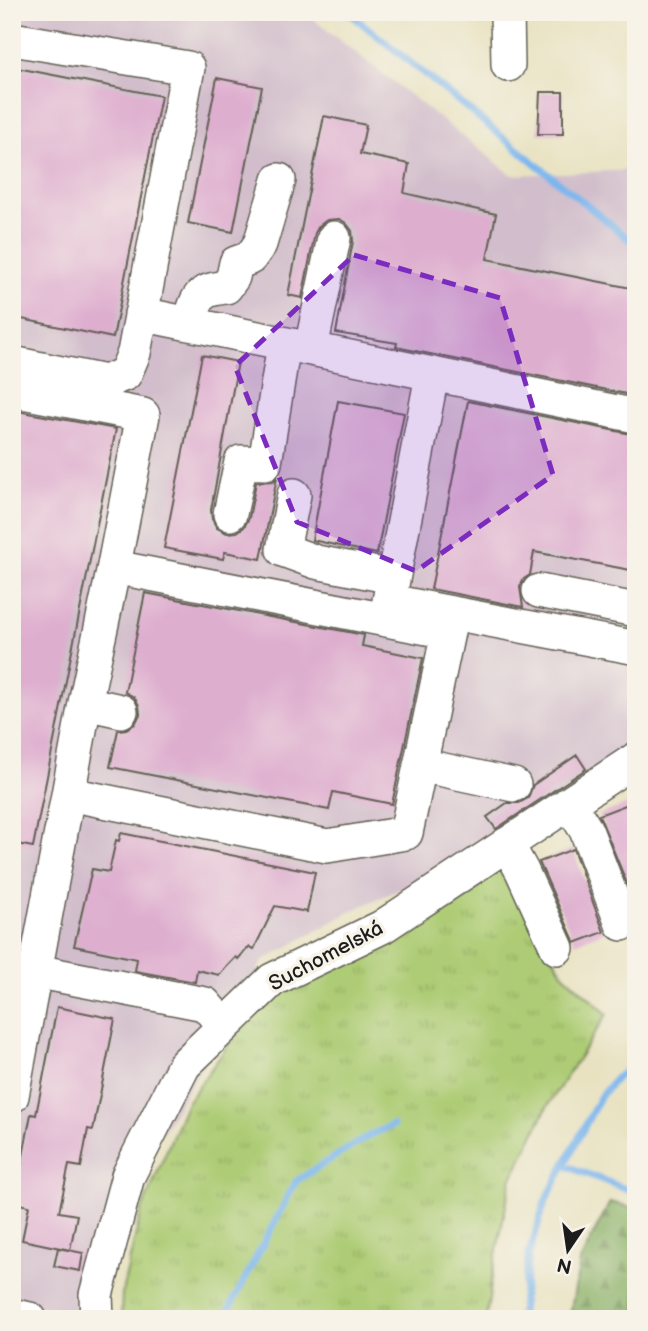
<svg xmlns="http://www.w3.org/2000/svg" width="648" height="1331" font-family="'Balsamiq Sans',sans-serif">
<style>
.industrial{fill:#d1bdcb}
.grass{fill:url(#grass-tufts);stroke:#647448;stroke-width:2}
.forest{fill:url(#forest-firs);stroke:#536641;stroke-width:2}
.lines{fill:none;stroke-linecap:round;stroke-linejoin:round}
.stream{stroke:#7cb6ed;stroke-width:7}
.building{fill:#deaecf}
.minor-casing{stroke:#636156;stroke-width:36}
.minor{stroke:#fff;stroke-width:33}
.marked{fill:#7b2cbf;fill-opacity:0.2;stroke:#7b2cbf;stroke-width:5;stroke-dasharray:14 9;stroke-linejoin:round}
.labels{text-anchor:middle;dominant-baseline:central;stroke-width:7;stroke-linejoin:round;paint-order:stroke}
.street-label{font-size:21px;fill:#1c1c1c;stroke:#f7f3e8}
</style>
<defs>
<pattern id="grass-tufts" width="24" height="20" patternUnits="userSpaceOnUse" patternTransform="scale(1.75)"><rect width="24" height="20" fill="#adcc74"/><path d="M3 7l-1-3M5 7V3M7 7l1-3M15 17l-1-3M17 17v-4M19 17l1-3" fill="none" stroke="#94af64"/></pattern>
<pattern id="forest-firs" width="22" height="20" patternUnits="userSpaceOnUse" patternTransform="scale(1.75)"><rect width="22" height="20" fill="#8ab066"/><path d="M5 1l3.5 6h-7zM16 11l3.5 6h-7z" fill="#708e53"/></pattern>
</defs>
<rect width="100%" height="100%" fill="#f7f3e8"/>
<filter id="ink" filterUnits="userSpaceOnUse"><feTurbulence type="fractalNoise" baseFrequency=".0143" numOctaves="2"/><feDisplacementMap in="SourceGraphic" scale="14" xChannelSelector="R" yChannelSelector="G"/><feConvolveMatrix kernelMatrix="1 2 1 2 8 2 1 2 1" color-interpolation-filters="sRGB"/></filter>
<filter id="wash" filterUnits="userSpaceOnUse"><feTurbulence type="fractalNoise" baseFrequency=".00686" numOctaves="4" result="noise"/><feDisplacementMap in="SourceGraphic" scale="28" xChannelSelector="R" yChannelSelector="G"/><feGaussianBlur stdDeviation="1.57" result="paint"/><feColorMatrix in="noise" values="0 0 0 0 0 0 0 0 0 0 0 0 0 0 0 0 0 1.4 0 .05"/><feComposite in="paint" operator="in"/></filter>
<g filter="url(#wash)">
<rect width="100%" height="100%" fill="#e8e2c1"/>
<path class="industrial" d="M12 12H317L314 20 512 175 636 170V741L607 765 445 869 353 910 263 961 121 1203 89 1319H12Z"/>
<path class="grass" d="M505 860 543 938 563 974 607 1014 547 1107 511 1180 493 1270 486 1319H121L122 1292 141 1212 186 1104 258 1003Z"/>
<path class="forest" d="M610 1202 636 1209V1319H569L580 1261Z"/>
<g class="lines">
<path class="stream" d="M348 12 636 245
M564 1165 636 1193
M224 1319 296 1181 370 1135 393 1125
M520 1319 529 1254 545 1202 600 1097 615 1079 636 1063"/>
</g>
<g id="blocks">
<path class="building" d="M12 67 161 96 113 338 12 317Z
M217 78 262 87 233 232 188 223Z
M540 92H563V134H538Z
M324 116 366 125 360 154 409 164 404 193 496 214 487 259 636 289V396L396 347 397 343 336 333 353 241 352 231 346 223 339 219 327 220 319 226 315 233 302 298 288 295Z
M202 355 238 362 211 510 212 519 217 528 227 533 237 532 244 527 249 518 256 482 273 481 277 477 261 559 225 552 223 559 164 548Z
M338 401 404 413 377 554 312 540Z
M468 401 636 435V571L534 552 530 575 524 579 520 587 523 607 431 589Z
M12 410 116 429 33 847 12 843Z
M145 593 364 635 362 646 423 658 392 804 333 792 329 810 110 767 118 730 126 729 135 724 140 714 139 705 134 697 125 692Z
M577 755 586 769 496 829 487 817 507 803H519L528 798 533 785Z
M636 801V906L599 815Z
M121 833 315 872 307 912 275 906 254 949 249 947 238 959 236 957 219 975 197 970 195 982 135 971 137 959 74 946 92 869 109 872 116 840 119 841Z
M573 849 604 932 575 943 539 862Z
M57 1007 115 1019 93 1130 88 1129 81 1167 69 1165 59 1212 77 1215 70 1250 22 1240 29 1206 14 1203 31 1114 36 1115Z
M58 1248 83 1253 80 1271 54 1266Z"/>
</g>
</g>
<g filter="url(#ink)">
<use href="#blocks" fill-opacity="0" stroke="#636156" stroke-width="2"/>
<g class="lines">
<g class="minor-casing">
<path id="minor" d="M507 12 508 65
M12 39 188 68 134 353 125 374 105 382 12 363
M141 314 636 416
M189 324C198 297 196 291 226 287L233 277 236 263 250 258 260 244 279 180
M311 348 334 238
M432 375 389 601 632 647 636 643
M12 390 143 415 111 581 85 703 12 1096
M294 495 283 550 316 562 393 577
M230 514 241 462 265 463 284 344
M539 591 636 610
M85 703 121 711
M420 765 514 785
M69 794 327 846 406 833 448 632 114 567
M569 803 586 830 622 924
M507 844 522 871 557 948
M35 971 205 1004 224 1026
M12 1315 30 1319
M97 1319 96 1295 128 1176 184 1065 272 980 382 927 636 759"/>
</g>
<use href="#minor" class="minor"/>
</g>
</g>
<path class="marked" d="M354 255 500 298 553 475 416 571 297 522 235 366Z"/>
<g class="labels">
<g class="street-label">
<text transform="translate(326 956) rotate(-28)">Suchomelská</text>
</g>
</g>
<rect width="648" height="1331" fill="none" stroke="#f7f3e8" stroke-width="42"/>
<g transform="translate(568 1250) rotate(193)" stroke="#f7f3e8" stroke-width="5" paint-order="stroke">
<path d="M0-5L12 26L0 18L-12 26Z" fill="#1c1c1c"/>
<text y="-10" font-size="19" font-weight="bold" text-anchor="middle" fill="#1c1c1c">N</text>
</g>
</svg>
